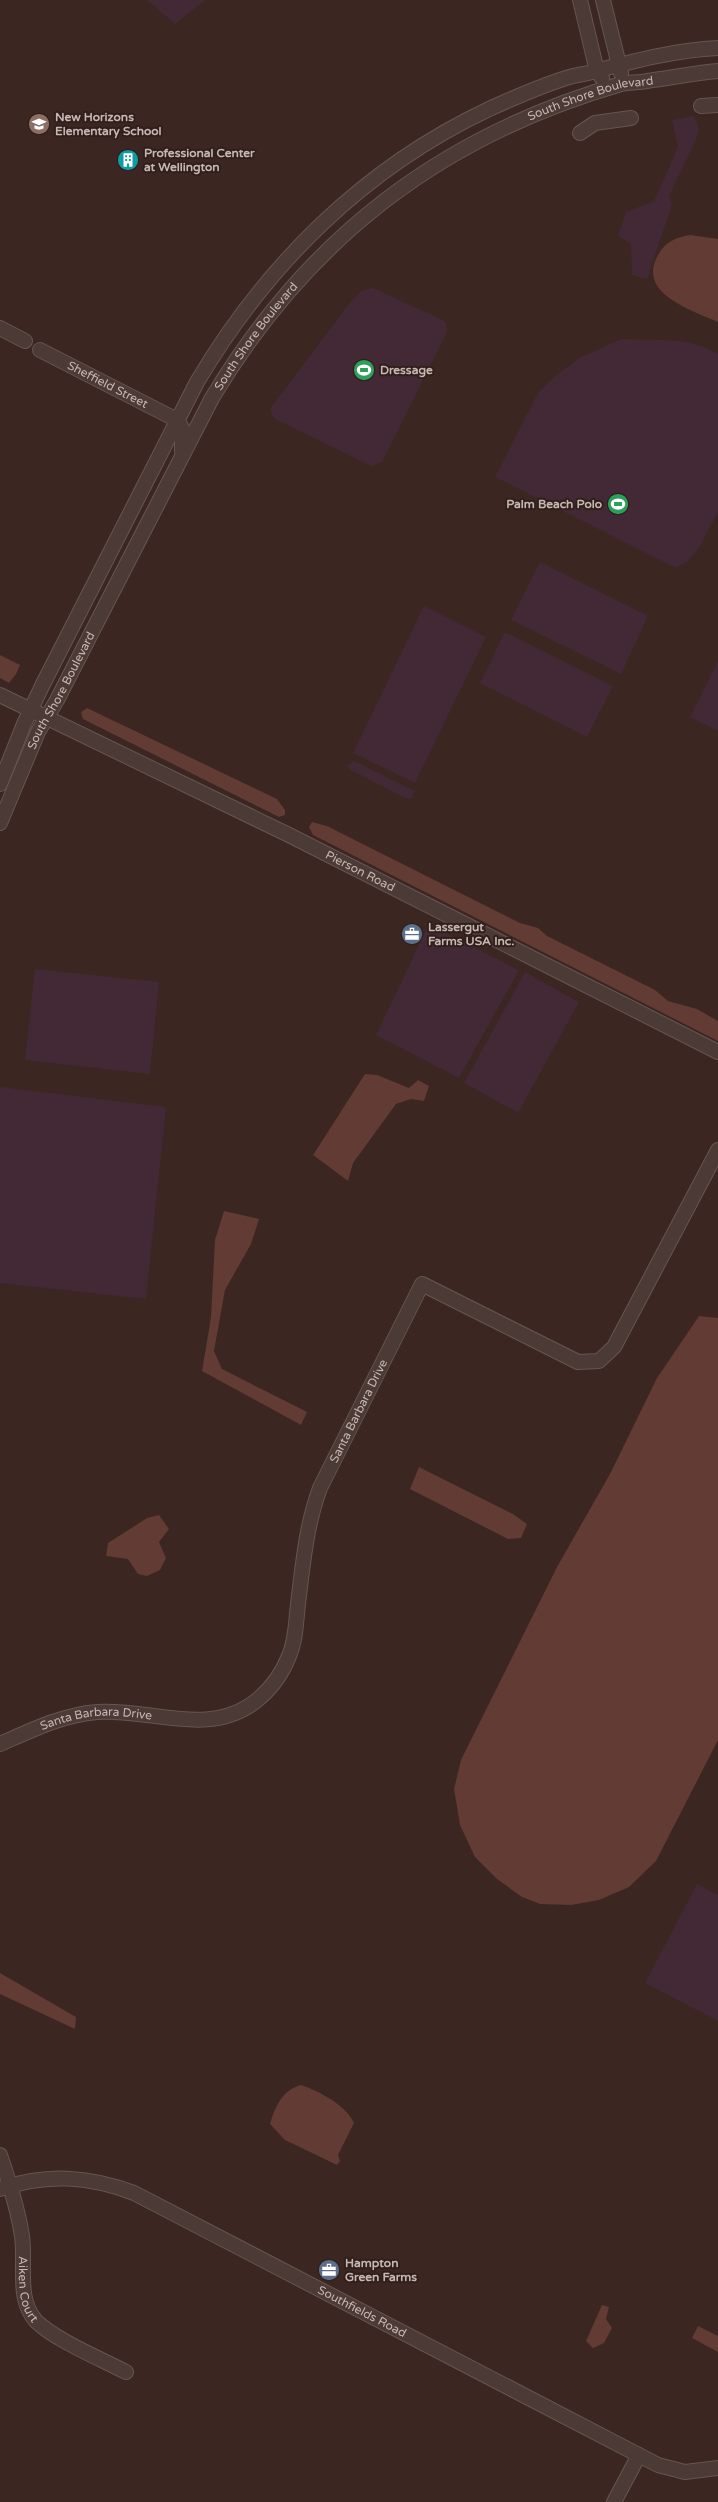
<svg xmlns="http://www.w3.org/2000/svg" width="718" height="2502" font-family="'Varela Round',sans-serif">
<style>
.green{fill:#432935}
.water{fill:#613b34}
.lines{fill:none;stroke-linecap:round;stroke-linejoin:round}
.minor-casing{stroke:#665551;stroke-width:16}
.minor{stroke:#4c3a36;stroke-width:14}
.labels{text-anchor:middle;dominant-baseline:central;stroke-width:4;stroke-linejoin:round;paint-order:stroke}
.street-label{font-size:12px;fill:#c7b6b2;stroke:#301f1b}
.poi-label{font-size:12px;font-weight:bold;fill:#c7b6b2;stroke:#301f1b;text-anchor:start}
</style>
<rect width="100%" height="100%" fill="#3b2622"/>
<path class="green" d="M147 0H205L175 24Z
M694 116 699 128 696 140 669 196 672 205 647 279 632 275 631 244 618 236 626 212 654 201 678 147 672 120Z
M373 288 441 319 446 323 447 332 382 462 371 466 275 419 271 413V407L349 304 361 291Z
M622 339C652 341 691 336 718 354V512L697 551 687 562 676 568 495 477 538 393 555 376 581 357Z
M540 562 648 616 621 674 511 620Z
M424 606 486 637 415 783 353 753Z
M505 632 613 686 587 737 480 683Z
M718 661V731L690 717Z
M354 761 415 791 411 799 403 797 349 769 348 765Z
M429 924 519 970 459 1078 376 1035Z
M35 969 159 982 150 1074 25 1060Z
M525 972 579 1002 518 1113 464 1083Z
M0 1087 166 1107 146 1299 0 1283Z
M697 1884 718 1895V2021L645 1983Z"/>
<path class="water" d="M690 235 718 239V322C691 310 636 293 658 255 665 242 676 237 690 235Z
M0 655 20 665 16 674 9 683 0 678Z
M87 708 277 799 285 810V815L279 817 83 719 81 712Z
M312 822 327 826 520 923 538 928 547 936 655 990 668 1001 697 1009 718 1021V1041L313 835 309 827Z
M365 1074 377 1075 409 1088 418 1080 429 1086 424 1101 411 1099 396 1104 353 1163 348 1181 313 1155Z
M224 1211 259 1219 251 1244 225 1290 214 1351 222 1369 307 1412 301 1425 202 1371 211 1317 215 1240Z
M699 1316 718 1318V1740L656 1861 629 1887 599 1900 571 1905 540 1904 522 1897 497 1879 475 1857 460 1825 454 1789 461 1760 557 1567 610 1474 657 1378Z
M419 1467 513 1514 527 1524 521 1538 508 1539 410 1489Z
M159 1515 169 1529 159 1542 166 1558 160 1570 147 1576 138 1574 128 1559 106 1556 108 1543 147 1518Z
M0 1973 76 2017 75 2029 0 1994Z
M301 2085C319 2091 346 2105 354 2123L338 2155 340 2161 337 2165 285 2140 270 2124C275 2107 282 2090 301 2085Z
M602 2305 609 2307 606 2319 612 2328 604 2343 593 2348 586 2341Z
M698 2326 718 2336V2352L692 2338Z"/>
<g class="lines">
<g class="minor-casing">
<g id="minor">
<path d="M580 0 597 71 602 78"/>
<path d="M603 0 621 73"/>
<path d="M701 106 718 105"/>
<path d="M580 133 595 123 631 118"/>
<path d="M0 328 25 341"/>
<path id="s1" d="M40 350 177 420 182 428V451"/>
<path id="s2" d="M0 695 289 835 718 1052"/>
<path d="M0 784 24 724 43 684 197 382C267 264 364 168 489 109 516 97 544 84 573 76 582 74 591 73 599 70 638 60 677 50 718 48"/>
<path id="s3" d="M0 823 38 732 57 700 212 398C308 238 441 136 621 84 629 82 638 83 647 81 671 78 694 73 718 71"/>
<path id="s4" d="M0 1744C32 1730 62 1715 97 1712 150 1708 209 1738 256 1701 271 1689 282 1674 289 1656 296 1640 296 1621 298 1604 303 1564 306 1526 320 1488L422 1284 578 1362 599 1361 614 1347 718 1150"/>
<path id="s5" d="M0 2155C9 2181 18 2209 22 2236 26 2264 16 2299 36 2321 55 2340 101 2359 126 2372"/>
<path id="s6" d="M0 2189C46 2173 89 2176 134 2193L658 2465 685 2472 718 2468"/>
<path d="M614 2502 639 2455"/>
</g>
</g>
<use href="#minor" class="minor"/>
</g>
<defs>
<g id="school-disc" transform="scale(1.125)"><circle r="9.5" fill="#8d6e63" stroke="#301f1b"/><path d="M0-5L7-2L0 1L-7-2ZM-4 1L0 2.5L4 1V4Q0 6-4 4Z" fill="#fff"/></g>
<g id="building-disc" transform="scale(1.125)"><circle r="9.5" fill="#0f9aa8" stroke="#301f1b"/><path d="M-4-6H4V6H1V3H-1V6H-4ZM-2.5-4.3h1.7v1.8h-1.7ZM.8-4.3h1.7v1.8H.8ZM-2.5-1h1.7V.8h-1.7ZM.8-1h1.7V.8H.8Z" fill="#fff"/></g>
<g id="stadium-disc" transform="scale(1.125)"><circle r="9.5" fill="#2e9e5b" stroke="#301f1b"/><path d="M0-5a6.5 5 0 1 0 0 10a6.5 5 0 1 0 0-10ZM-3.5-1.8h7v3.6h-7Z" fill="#fff"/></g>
<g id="office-disc" transform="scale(1.125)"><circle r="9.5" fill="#5c6f8a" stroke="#301f1b"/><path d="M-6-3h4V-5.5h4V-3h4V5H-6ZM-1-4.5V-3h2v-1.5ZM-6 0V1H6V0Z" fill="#fff"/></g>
</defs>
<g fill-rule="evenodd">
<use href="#school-disc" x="39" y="124"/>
<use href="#building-disc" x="128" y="160"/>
<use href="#stadium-disc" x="364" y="370"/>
<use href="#stadium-disc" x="618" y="504"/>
<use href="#office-disc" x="412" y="934"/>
<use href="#office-disc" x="329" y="2270"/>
</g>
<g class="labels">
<g class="street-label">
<text stroke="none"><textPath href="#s3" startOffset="971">South Shore Boulevard</textPath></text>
<text stroke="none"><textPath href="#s3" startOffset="551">South Shore Boulevard</textPath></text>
<text stroke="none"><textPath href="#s1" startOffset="76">Sheffield Street</textPath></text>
<text stroke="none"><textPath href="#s3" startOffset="146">South Shore Boulevard</textPath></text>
<text stroke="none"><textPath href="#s2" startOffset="401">Pierson Road</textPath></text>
<text stroke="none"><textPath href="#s4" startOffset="580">Santa Barbara Drive</textPath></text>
<text stroke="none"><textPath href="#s4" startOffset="101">Santa Barbara Drive</textPath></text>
<text stroke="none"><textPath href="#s5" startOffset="138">Aiken Court</textPath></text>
<text stroke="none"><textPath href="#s6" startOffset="394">Southfields Road</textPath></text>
</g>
<g class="poi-label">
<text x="55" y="117">New Horizons<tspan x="55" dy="14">Elementary School</tspan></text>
<text x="144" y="153">Professional Center<tspan x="144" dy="14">at Wellington</tspan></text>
<text x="380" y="370">Dressage</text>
<text x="602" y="504" text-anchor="end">Palm Beach Polo</text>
<text x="428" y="927">Lassergut<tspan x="428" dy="14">Farms USA Inc.</tspan></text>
<text x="345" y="2263">Hampton<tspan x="345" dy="14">Green Farms</tspan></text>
</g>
</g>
</svg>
